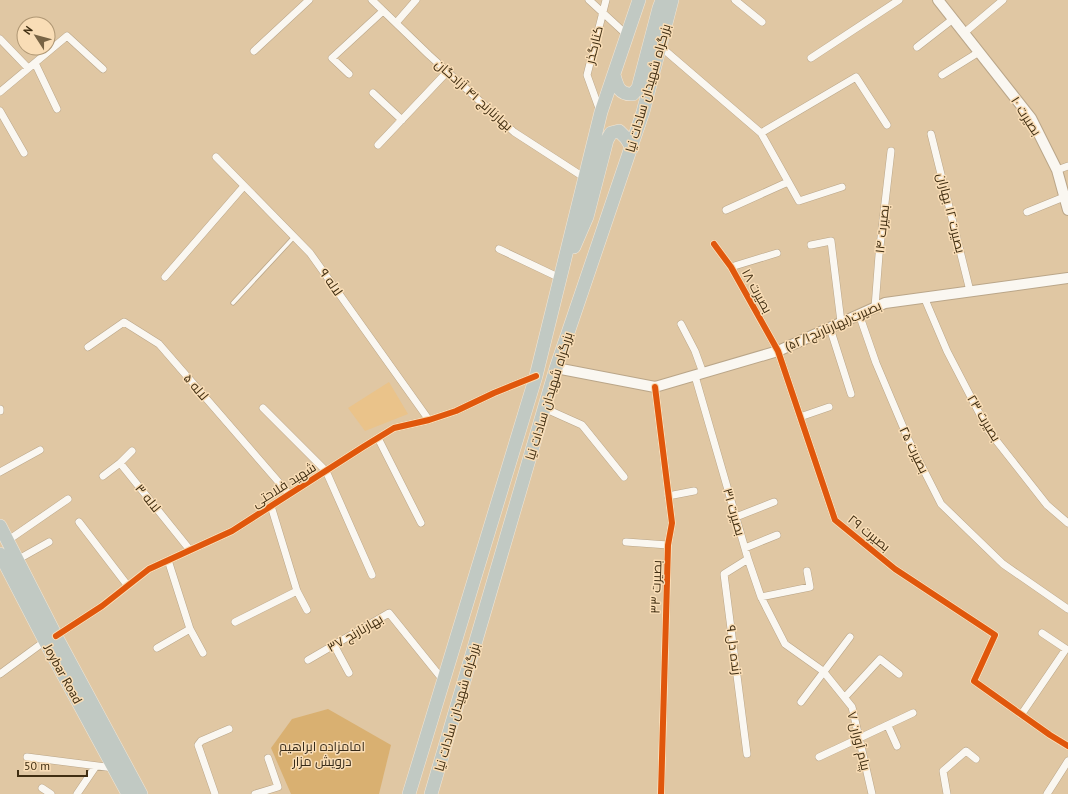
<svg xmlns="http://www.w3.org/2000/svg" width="1068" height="794" font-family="'PT Sans',Cairo,sans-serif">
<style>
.built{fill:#eac38a}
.green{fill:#d9b071}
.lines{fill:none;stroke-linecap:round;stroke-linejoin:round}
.lane-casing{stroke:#baa689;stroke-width:5}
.street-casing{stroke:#baa689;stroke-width:8}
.secondary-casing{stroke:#baa689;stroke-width:12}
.highway-casing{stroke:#f1e6d6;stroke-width:14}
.lane{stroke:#faf7f1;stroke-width:3.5}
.street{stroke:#faf7f1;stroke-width:7}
.secondary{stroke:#faf7f1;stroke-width:10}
.highway{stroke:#c1c9c3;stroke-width:13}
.cycleway-casing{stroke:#f9ddb6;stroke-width:8}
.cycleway{stroke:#e0570c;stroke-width:6}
.labels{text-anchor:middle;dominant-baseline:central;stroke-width:3;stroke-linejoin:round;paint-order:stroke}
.street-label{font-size:13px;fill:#402e12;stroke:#f9ddb6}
.park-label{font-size:13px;fill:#362a18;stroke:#f9ddb6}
</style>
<rect width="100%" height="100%" fill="#e0c7a3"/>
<path class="built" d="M389 382 408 414 365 431 348 408Z"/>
<path class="green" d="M328 709 391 745 379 794H291L271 748 292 719Z"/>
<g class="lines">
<g class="lane-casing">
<path id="lane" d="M233 303 294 237"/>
</g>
<g class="street-casing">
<path id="street" d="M372 0 429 55 514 132 585 178
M589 0 627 35
M735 0 762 22
M396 23 416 0
M964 33 1003 0
M0 39 28 68
M661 47 761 133 799 201 842 187
M917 47 953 19
M254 51 309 0
M811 58 899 0
M35 63 57 109
M349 74 332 58 383 11
M942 75 979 52
M0 92 67 36 103 69
M373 93 402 120
M0 111 24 153
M600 111 587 75 606 0
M761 133 856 77 887 125
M931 134 970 291
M378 145 447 72
M216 157 310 253 429 420
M1057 170 1068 166
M726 210 788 182
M1027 212 1064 197
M714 244 731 267 778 351 835 520 895 569 995 635 974 681 1050 735 1068 746
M811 245 831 241 841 322
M499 249 560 278
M731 267 777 253
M165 277 244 186
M924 297 947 351 988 430 1047 505 1068 523
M875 307 879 255 891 151
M859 314 876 363 909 441 941 504 1003 564 1068 609
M681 324 695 351 703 373
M830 328 851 394
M88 347 124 322 159 344 289 494
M695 376 748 559 761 597 785 644 823 671 852 707 872 794
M655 387 672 523 668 545 661 794
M263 408 326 471 372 575
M544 408 582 425 624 477
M0 409V411
M800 417 829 407
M378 438 421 523
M120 463 132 451
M0 472 40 450
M103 476 120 463 190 550
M668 496 694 491
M271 506 297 591 307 610
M736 517 774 502
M79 522 128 586
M7 541 68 499
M626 542 668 545
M745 548 777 535
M17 560 49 542
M761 597 810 587 807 571
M235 622 297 591
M190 629 203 653
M56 636 102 606 149 569 232 531 363 447 394 428 429 420 456 411 494 393 536 376
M334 645 349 673
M157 648 190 629 168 560
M308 660 389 613 443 680
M0 674 45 641
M845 697 880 659 899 674
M801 702 850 637
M1021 715 1066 649 1042 633
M888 726 897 746
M747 754 724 574 748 559
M27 757 114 768
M819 757 913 713
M42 788 51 794
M77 794 96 766
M215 794 198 745 201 741 229 729
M255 794 278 787 268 758
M947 794 943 771 966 751 976 759
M1047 794 1068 761"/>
</g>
<g class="secondary-casing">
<path id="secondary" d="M938 0 1031 118 1057 170 1068 210
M556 368 655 387 778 351 885 303 1068 278"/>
</g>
<g class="highway-casing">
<path id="highway" d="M614 75C617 86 619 95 633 94L638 88 659 8 662 0
M574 247 587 217 607 140 611 133 619 131 626 138 632 148
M0 526 56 636 141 794
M0 554 45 641 128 794
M409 794 536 376 601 112 639 0
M431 794 556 368 643 112 672 0"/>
</g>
<use href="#lane" class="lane"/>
<use href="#street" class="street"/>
<use href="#secondary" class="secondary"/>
<use href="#highway" class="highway"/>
<g class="cycleway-casing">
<path id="cycleway" d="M714 244 731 267 778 351 835 520 895 569 995 635 974 681 1050 735 1068 746
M655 387 672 523 668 545 661 794
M56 636 102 606 149 569 232 531 363 447 394 428 429 420 456 411 494 393 536 376"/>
</g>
<use href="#cycleway" class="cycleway"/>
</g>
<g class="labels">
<g class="street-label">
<text transform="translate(594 45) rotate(-76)">کنارگذر</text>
<text transform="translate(648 88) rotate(-74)">بزرگراه شهیدان سادات نیا</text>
<text transform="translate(474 95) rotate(42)">بهارنارنج ۴۱ آزادگان</text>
<text transform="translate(1026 116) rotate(57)">بصیرت ۱۰</text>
<text transform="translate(951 213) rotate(76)">بصیرت ۱۲ بهاران</text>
<text transform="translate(882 229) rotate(-84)">بصیرت ۱۴</text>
<text transform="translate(331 282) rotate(55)">لاله ۹</text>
<text transform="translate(757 291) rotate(61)">بصیرت ۱۸</text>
<text transform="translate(833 326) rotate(-24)">بصیرت(بهارنارنج۵۲/۱)</text>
<text transform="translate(196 387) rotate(49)">لاله ۵</text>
<text transform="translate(549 396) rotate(-73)">بزرگراه شهیدان سادات نیا</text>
<text transform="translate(984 418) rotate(59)">بصیرت ۲۳</text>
<text transform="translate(914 450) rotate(64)">بصیرت ۲۵</text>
<text transform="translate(284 485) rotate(-32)">شهید فلاحتی</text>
<text transform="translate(148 498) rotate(51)">لاله ۳</text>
<text transform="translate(734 512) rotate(74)">بصیرت ۳۱</text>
<text transform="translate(869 533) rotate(39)">بصیرت ۲۹</text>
<text transform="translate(656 587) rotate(-88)">بصیرت ۳۳</text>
<text transform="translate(355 633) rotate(-30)">بهارنارنج ۳۷</text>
<text transform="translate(734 650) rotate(83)">زنده دل ۹</text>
<text transform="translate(63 674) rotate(61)">Joybar Road</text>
<text transform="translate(457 707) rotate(-74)">بزرگراه شهیدان سادات نیا</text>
<text transform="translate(859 741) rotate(76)">پیام آوران ۷</text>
</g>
<g class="park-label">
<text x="322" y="746">امامزاده ابراهیم<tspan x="322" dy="15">درویش مزار</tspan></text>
</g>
</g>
<g transform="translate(36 36) rotate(306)"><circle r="19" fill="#f9ddb6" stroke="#af9774"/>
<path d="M0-3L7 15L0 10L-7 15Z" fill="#786445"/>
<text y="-6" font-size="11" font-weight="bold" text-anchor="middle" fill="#402e12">N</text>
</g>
<path d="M18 770v6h69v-6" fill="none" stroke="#402e12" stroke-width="2"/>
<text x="24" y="770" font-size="12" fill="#402e12" stroke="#f9ddb6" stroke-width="3" paint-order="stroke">50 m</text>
</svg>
